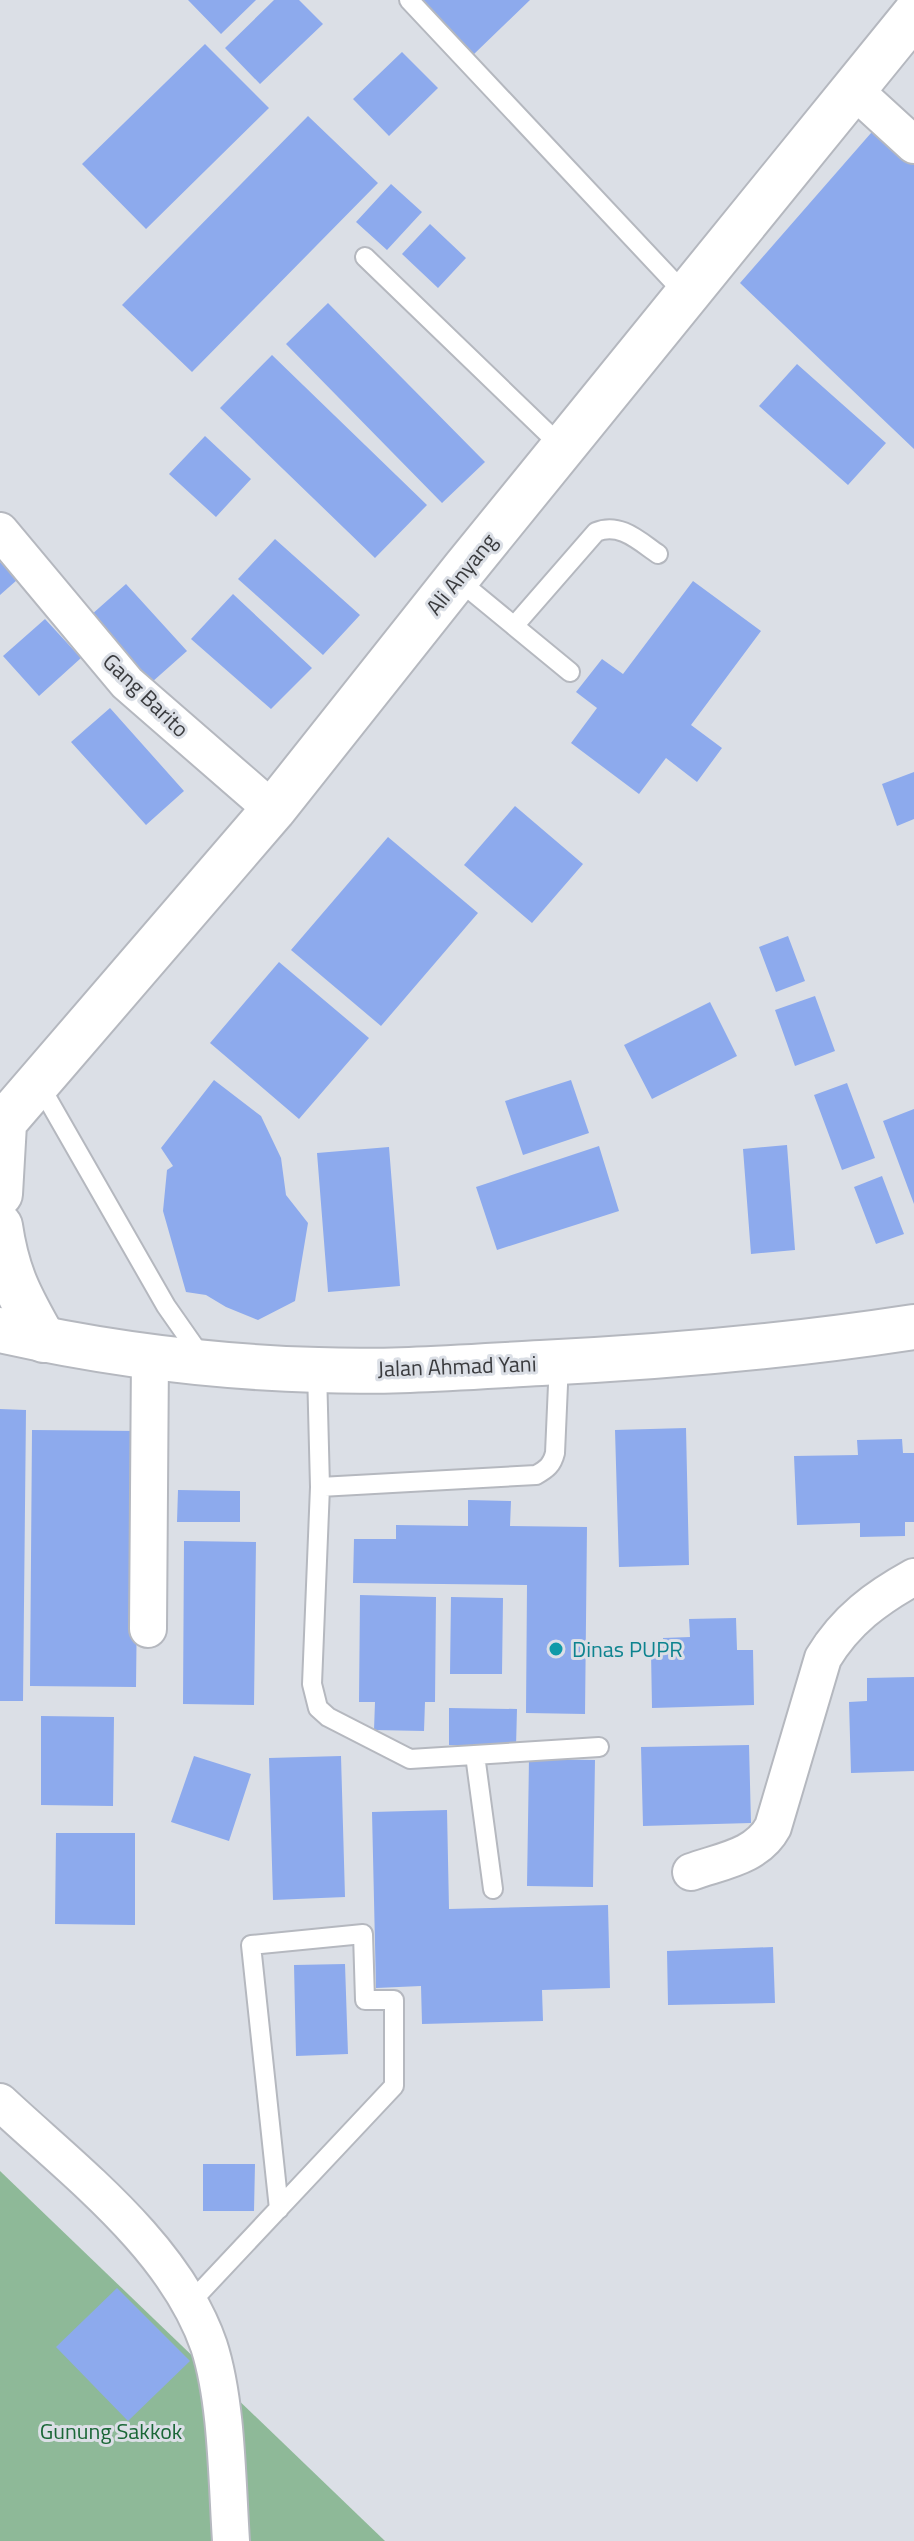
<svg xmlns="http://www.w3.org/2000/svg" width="914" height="2541" font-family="'Titillium Web',sans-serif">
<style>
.green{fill:#8eb998}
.building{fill:#8daaed}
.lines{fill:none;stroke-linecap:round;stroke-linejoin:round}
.service-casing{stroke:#b5b8bf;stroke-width:22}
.minor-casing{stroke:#b5b8bf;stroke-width:40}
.tertiary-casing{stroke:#b5b8bf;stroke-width:48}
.primary-casing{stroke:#b5b8bf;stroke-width:48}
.service{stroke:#fff;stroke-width:18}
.minor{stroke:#fff;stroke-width:36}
.tertiary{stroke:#fff;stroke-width:44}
.primary{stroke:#fff;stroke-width:44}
.culture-dot{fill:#0f9aa8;stroke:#dbdfe6;stroke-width:3}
.labels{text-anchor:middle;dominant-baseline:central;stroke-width:6;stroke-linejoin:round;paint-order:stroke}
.street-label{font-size:22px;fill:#3a3b3e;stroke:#dbdfe6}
.culture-label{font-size:22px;fill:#0d838f;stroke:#dbdfe6;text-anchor:start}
.park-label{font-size:22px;fill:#1a6737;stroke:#dbdfe6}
</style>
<rect width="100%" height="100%" fill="#dbdfe6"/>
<path class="green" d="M0 2171 385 2541H0Z"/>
<path class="building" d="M188 0H256L221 34Z
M274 0H299L323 24 260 84 225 48Z
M418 0H530L473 55Z
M205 44 269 108 146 229 82 164Z
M402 52 438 88 389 136 353 99Z
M308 116 378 183 192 372 122 305Z
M878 125 914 160V449L740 283Z
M391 184 422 212 387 250 356 222Z
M430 224 466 258 438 288 402 254Z
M328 303 485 462 442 503 286 344Z
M272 355 427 505 375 558 220 408Z
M797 364 886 443 848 485 759 406Z
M205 436 251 479 216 517 169 474Z
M275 539 360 615 323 655 238 579Z
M0 562 17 580 0 595Z
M693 581 761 631 691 725 722 748 697 782 666 758 639 794 571 743 597 708 576 692 602 659 623 674Z
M126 584 187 651 143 690 82 623Z
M233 594 312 668 271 709 191 639Z
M45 619 81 658 39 696 3 656Z
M110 708 184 791 146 825 71 742Z
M914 772V819L897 826 882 784Z
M515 806 583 864 532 923 464 865Z
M388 837 478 913 381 1026 291 950Z
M788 936 805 981 776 992 759 947Z
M279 962 369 1038 299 1119 210 1043Z
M815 996 835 1051 795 1066 775 1010Z
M710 1002 737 1056 652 1099 624 1045Z
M214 1080 261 1116 281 1158 286 1195 308 1223 295 1301 258 1320 226 1307 206 1295 186 1292 163 1211 167 1170 173 1166 161 1148Z
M571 1080 589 1133 523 1155 505 1101Z
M847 1083 875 1158 842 1170 814 1095Z
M914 1109V1204L883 1121Z
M787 1145 795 1250 751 1254 743 1149Z
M599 1146 619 1211 497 1250 476 1187Z
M389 1147 400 1286 328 1292 317 1153Z
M882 1176 904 1234 876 1244 854 1187Z
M0 1409 26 1410 23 1701H0Z
M686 1428 689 1565 619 1567 615 1430Z
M32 1430 139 1431 136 1687 30 1686Z
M902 1439 903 1453H914V1522H905V1536L860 1537V1523L797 1525 794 1456 858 1455 857 1440Z
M178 1490 240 1491V1522H177Z
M468 1500 511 1501 510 1526 587 1527 585 1714 526 1713 527 1585 353 1583 354 1539H396V1525L468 1526Z
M184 1541 256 1542 254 1705 183 1704Z
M360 1595 436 1597 435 1702H425L424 1731 374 1730 375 1702H359Z
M451 1597 503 1598 502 1674H450Z
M736 1618 737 1650H753L754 1705 652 1708 651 1652H663V1638L690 1637 689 1619Z
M914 1677V1771L851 1773 849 1702 867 1701V1678Z
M449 1708 517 1709 516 1747 449 1745Z
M41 1716 114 1717 113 1806 41 1805Z
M749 1745 751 1823 643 1826 641 1747Z
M194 1756 251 1774 229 1841 171 1822Z
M341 1756 345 1897 273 1900 269 1758Z
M529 1759 595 1760 593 1887 527 1886Z
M447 1810 449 1909 608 1905 610 1988 542 1990 543 2021 422 2024 421 1986 376 1988 372 1812Z
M56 1833H135V1925L55 1924Z
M773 1947 775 2003 668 2005 667 1951Z
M345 1964 348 2054 296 2056 294 1965Z
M203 2164H255L254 2211H203Z
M117 2288 190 2361 128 2421 56 2347Z"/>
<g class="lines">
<g class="service-casing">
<path id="service" d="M409 0 687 296
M365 257 563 448
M457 579 570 672
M514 626 596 532C620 522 639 541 658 554
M39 1084 166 1306 201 1356
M317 1370 320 1487 312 1684 318 1708 328 1717 410 1759 599 1747
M320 1487 536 1475C547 1469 552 1465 555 1453L559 1362
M475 1755 493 1889
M190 2303C258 2230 326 2159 394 2086V2000H365L363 1934 251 1945 279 2209"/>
</g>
<g class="minor-casing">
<path id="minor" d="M854 90 914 145
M0 531 127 683 273 810
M148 1629 150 1355
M691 1872C721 1861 757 1857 773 1827L823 1658C846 1620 876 1598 914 1577
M0 2102C75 2172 175 2247 209 2346 227 2402 227 2481 231 2541"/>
</g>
<g class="tertiary-casing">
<path id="tertiary" d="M0 1127 273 810 465 568 914 15
M0 1194 4 1124
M0 1226C7 1274 20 1298 44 1340"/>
</g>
<g class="primary-casing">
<path id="primary" d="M0 1330C102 1353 213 1367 318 1370 392 1373 467 1367 541 1363 666 1357 790 1346 914 1327"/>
</g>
<use href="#service" class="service"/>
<use href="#minor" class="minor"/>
<use href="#tertiary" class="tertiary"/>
<use href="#primary" class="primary"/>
</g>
<circle class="culture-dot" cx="556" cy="1649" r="8"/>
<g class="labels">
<g class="street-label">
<text transform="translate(461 574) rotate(-51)">Ali Anyang</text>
<text transform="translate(146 695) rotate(44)">Gang Barito</text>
<text transform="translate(457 1366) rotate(-2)">Jalan Ahmad Yani</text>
</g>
<g class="culture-label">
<text x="572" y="1649">Dinas PUPR</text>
</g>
<g class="park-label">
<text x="111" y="2431">Gunung Sakkok</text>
</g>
</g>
</svg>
